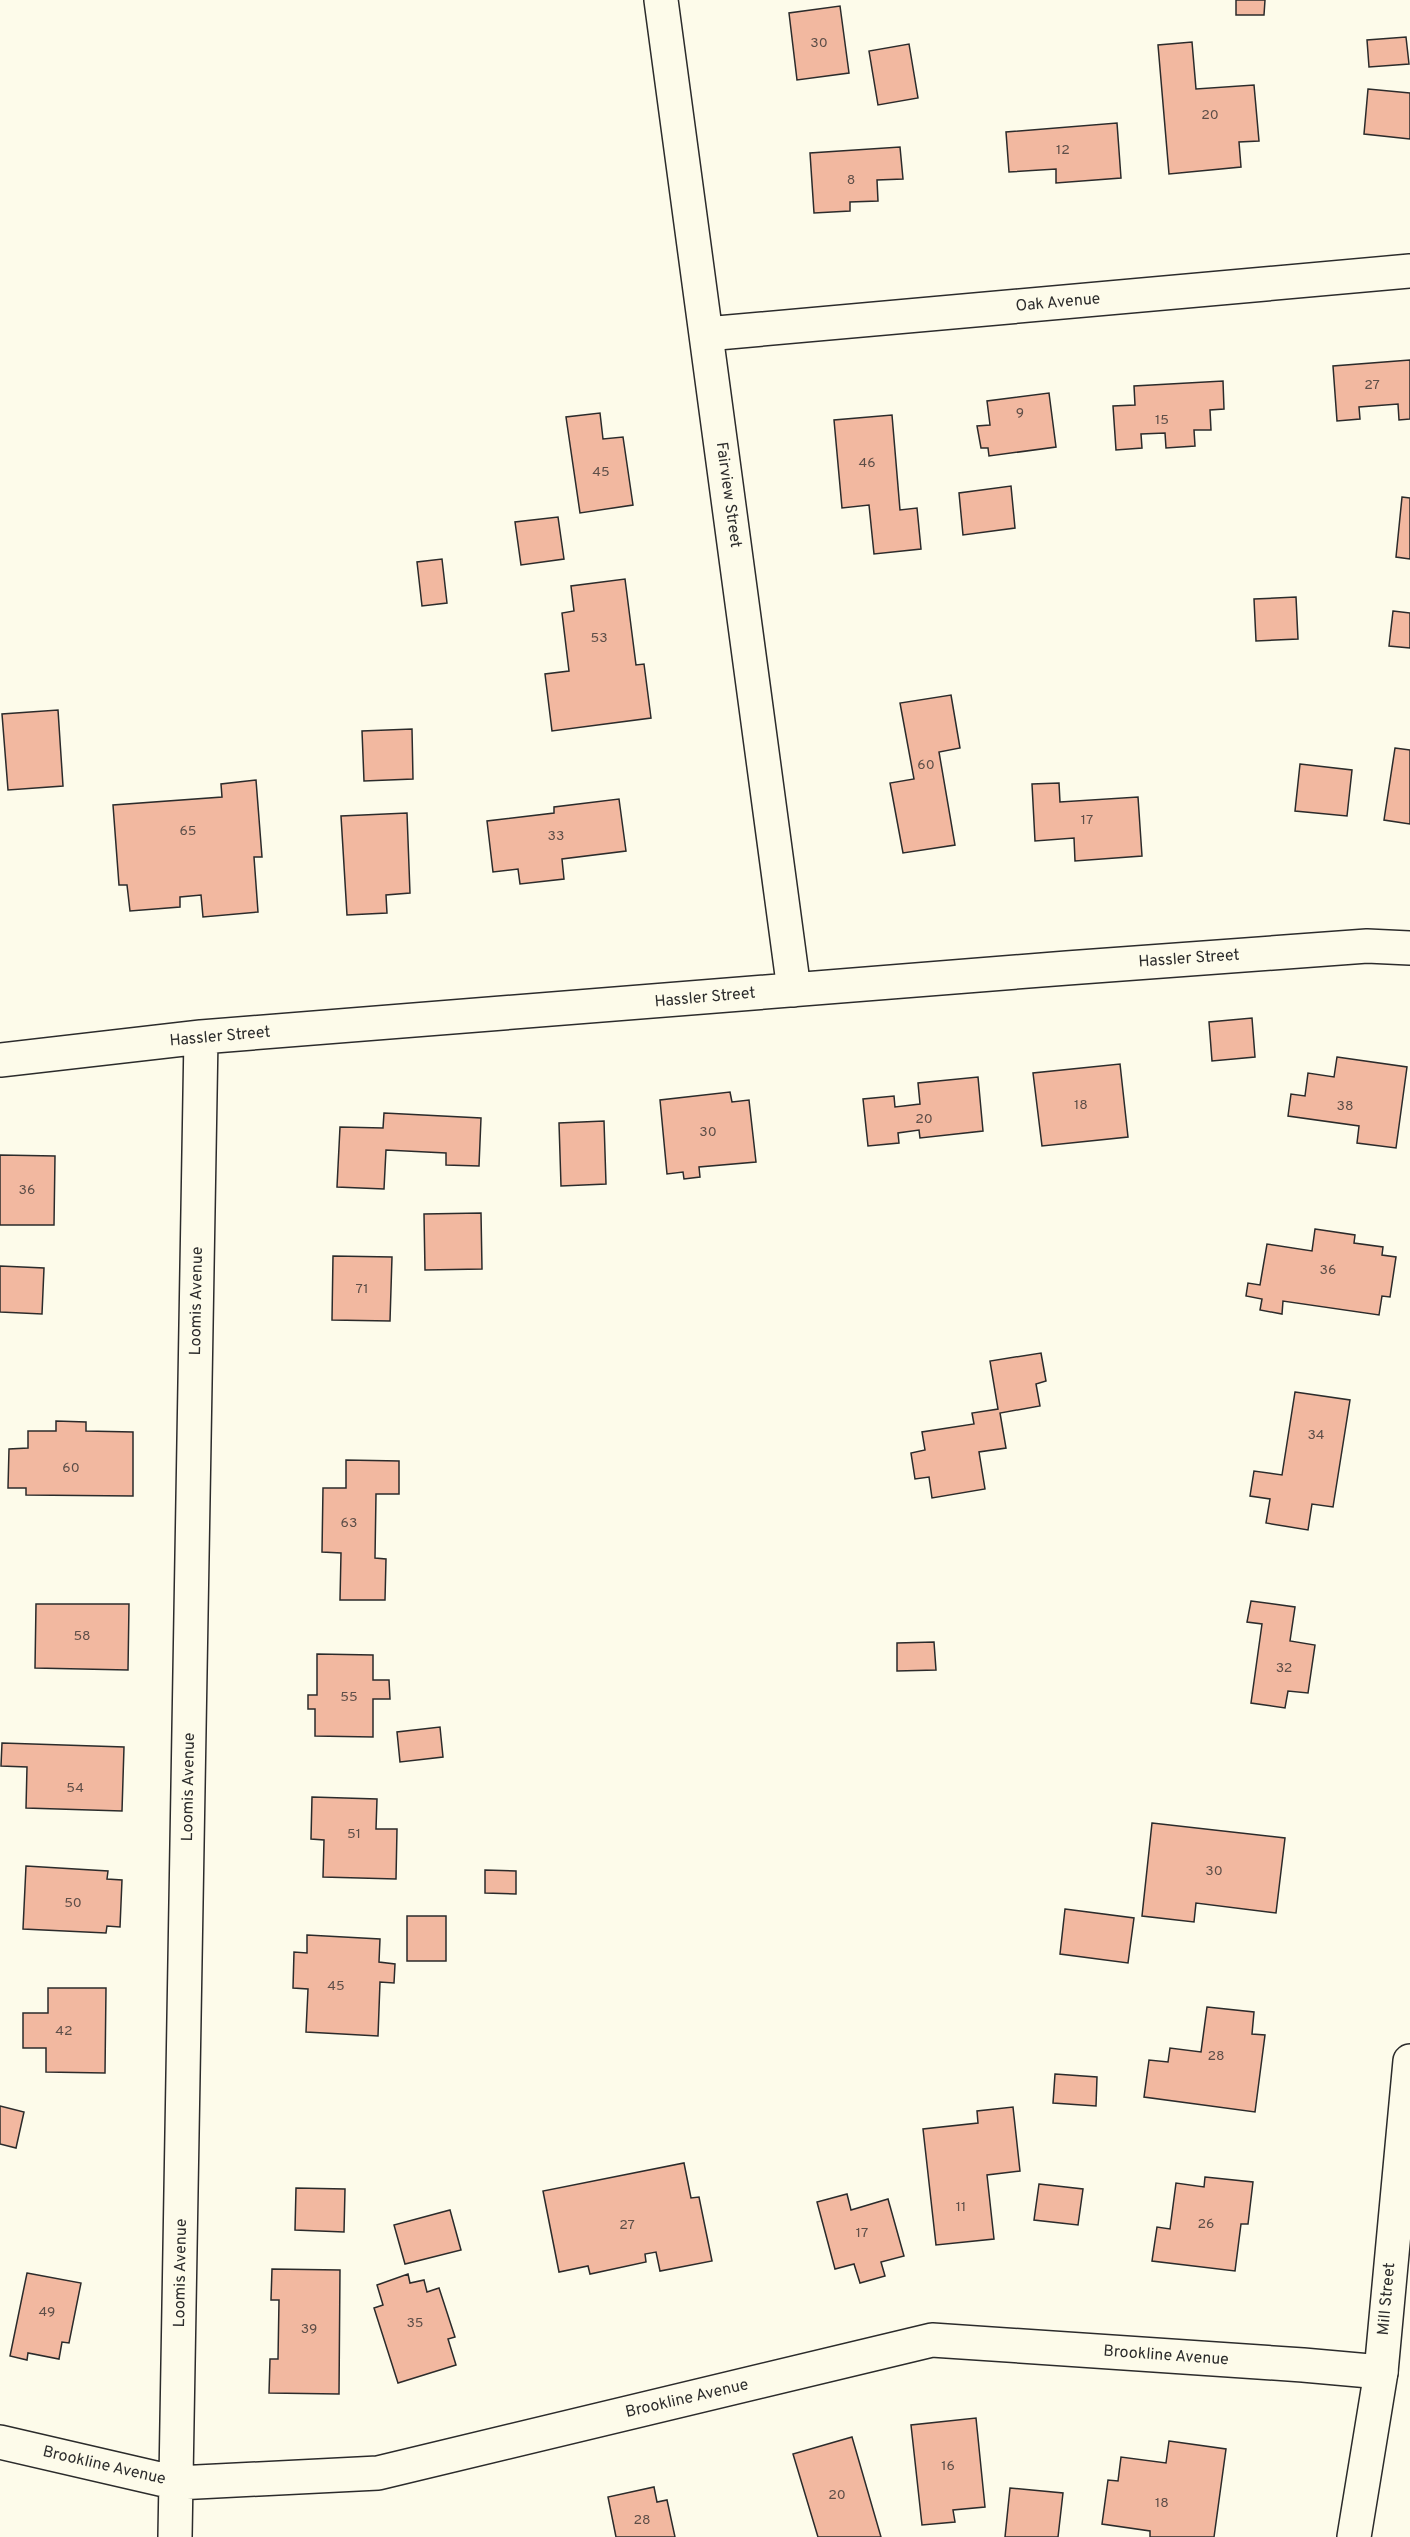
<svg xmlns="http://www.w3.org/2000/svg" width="1410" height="2537" font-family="Overpass,sans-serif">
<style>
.building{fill:#f2b8a0;stroke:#2b2b2b;stroke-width:1.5}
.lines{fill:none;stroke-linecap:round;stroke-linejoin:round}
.street-casing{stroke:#2b2b2b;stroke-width:36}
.secondary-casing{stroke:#2b2b2b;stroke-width:36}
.street{stroke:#fdfbea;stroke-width:33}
.secondary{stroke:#fdfbea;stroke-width:33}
.labels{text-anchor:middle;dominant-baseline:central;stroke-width:4.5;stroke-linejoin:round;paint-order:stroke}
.number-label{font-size:14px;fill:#5d4e48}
.street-label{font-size:16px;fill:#2b2b2b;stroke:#fdfbea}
</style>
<rect width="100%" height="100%" fill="#fdfbea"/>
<path class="building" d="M1236 0H1265L1264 15H1236Z
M840 6 849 73 797 80 789 13Z
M1406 37 1409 64 1369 67 1367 40Z
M1192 42 1196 89 1254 85 1259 141 1239 142 1241 167 1169 174 1158 45Z
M909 44 918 98 878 105 869 51Z
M1368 89 1410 93V139L1364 134Z
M1117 123 1121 178 1056 183V169L1009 172 1006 132Z
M900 147 903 179 877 180 878 201 850 202V211L814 213 810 153Z
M1410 360V419L1399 420 1398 404 1359 407 1360 419 1337 421 1333 366Z
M1223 381 1224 409 1210 410 1211 430H1194L1195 446 1166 448 1165 433 1141 434 1142 448 1116 450 1113 406 1135 405 1134 386Z
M1049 393 1056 447 989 456 988 448H981L977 426 990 425 987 401Z
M600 413 603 439 623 437 633 505 580 513 566 417Z
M892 415 900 510 917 508 921 549 874 554 869 505 842 508 834 420Z
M1011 486 1015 528 963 535 959 493Z
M1402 497 1410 498V559L1396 557Z
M558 517 564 559 521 565 515 522Z
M442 559 447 603 422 606 417 562Z
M625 579 636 665 644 664 651 718 552 731 545 674 569 671 562 613 574 611 571 586Z
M1296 597 1298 639 1256 641 1254 599Z
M1393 611 1410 613V648L1389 646Z
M951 695 960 748 939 752 955 845 903 853 890 783 914 779 900 703Z
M58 710 63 786 8 790 2 714Z
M412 729 413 779 364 781 362 731Z
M1395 748 1410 750V824L1384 820Z
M1300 764 1352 770 1347 816 1295 811Z
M256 780 262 857H254L258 912 203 917 201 895 180 897V907L130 911 127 885H119L113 805 222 797 221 784Z
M1059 783 1060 802 1138 797 1142 856 1075 861 1074 838 1035 841 1032 784Z
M619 799 626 851 562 859 564 879 520 884 518 869 493 872 487 821 554 813V807Z
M407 813 410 893 386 895 387 913 347 915 341 816Z
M1252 1018 1255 1057 1212 1061 1209 1022Z
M1337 1057 1407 1067 1396 1148 1357 1143 1359 1126 1288 1116 1291 1094 1305 1096 1308 1073 1334 1077Z
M1120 1064 1128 1137 1042 1146 1033 1073Z
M978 1077 983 1131 920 1138 919 1130 898 1133 899 1143 868 1146 863 1099 894 1096 895 1107 920 1104 918 1083Z
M730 1092 732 1102 749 1100 756 1162 699 1167 700 1177 684 1179 683 1172 667 1174 660 1100Z
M384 1113 481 1118 479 1166 446 1165V1153L386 1150 384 1189 337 1187 340 1127 383 1128Z
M604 1121 606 1184 561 1186 559 1123Z
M0 1155 55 1156 54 1225H0Z
M481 1213 482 1269 425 1270 424 1214Z
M1315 1229 1355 1235 1354 1243 1383 1247 1382 1255 1396 1257 1390 1297 1382 1296 1379 1315 1283 1301 1282 1314 1260 1310 1262 1299 1246 1296 1248 1283 1260 1285 1267 1244 1312 1251Z
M333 1256 392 1257 390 1321 332 1320Z
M0 1266 44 1268 42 1314 0 1312Z
M1041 1353 1046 1381 1036 1384 1040 1406 1000 1413 1006 1448 979 1452 985 1489 932 1498 929 1477 915 1479 911 1453 925 1450 922 1432 974 1424 972 1413 998 1409 990 1361Z
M1295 1392 1350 1400 1333 1507 1312 1504 1308 1530 1266 1523 1270 1499 1250 1496 1254 1471 1282 1475Z
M56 1421 86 1422V1431L133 1432V1496L26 1495V1488H8L9 1449 28 1448V1431H56Z
M346 1460 399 1461V1494H376L375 1558 386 1559 385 1600H340L341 1553 322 1552 323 1488H346Z
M1251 1601 1295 1607 1290 1641 1315 1645 1308 1693 1288 1691 1285 1708 1251 1703 1262 1624 1247 1622Z
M36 1604H129L128 1670 35 1668Z
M934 1642 936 1670 897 1671V1643Z
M317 1654 373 1655V1680H389L390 1699H373V1737L315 1736V1709H308V1695H317Z
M440 1727 443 1757 400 1762 397 1732Z
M2 1743 124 1747 122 1811 26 1808 27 1767 1 1766Z
M312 1797 377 1799 376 1829H397L396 1879 323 1877 324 1840 311 1839Z
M1152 1823 1285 1838 1276 1913 1196 1903 1194 1922 1142 1916Z
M26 1866 108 1871 107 1879 122 1880 120 1927 107 1926 106 1933 23 1929Z
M485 1870 516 1871V1894L485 1893Z
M1065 1909 1134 1918 1128 1963 1060 1954Z
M407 1916H446V1961H407Z
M307 1935 380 1939 379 1962 395 1964 394 1983 380 1982 378 2036 306 2032 308 1989 293 1988 294 1952 307 1953Z
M48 1988H106L105 2073 46 2072V2048H23V2013H48Z
M1207 2007 1254 2012 1252 2034 1265 2035 1255 2112 1144 2097 1149 2060 1168 2062 1170 2048 1201 2052Z
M1055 2074 1097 2077 1096 2106 1053 2103Z
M0 2106 24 2112 16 2148 0 2144Z
M1013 2107 1020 2171 987 2175 994 2239 936 2245 923 2129 978 2123 977 2111Z
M684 2163 691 2198 699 2197 712 2261 660 2271 656 2252 645 2254 646 2262 590 2274 588 2266 559 2272 543 2191Z
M1205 2177 1253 2182 1248 2224H1241L1235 2271 1152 2261 1157 2227 1170 2229 1176 2183 1204 2187Z
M1039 2184 1083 2189 1078 2225 1034 2220Z
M296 2188 345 2189 344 2232 295 2230Z
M847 2194 851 2210 888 2199 904 2256 881 2262 885 2276 860 2283 854 2264 835 2269 817 2202Z
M450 2210 461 2250 405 2264 394 2225Z
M272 2269 340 2270 339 2394 269 2393 270 2359H278L279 2300H271Z
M27 2273 81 2283 69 2343 62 2342 59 2359 28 2353 27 2360 10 2356Z
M408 2274 410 2283 424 2280 427 2292 439 2288 455 2337 448 2339 456 2365 398 2383 374 2308 383 2305 377 2285Z
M976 2418 985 2507 953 2510 955 2522 922 2525 911 2425Z
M852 2437 881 2537H818L793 2454Z
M1169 2441 1226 2449 1214 2537H1150V2531L1102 2524 1108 2480 1118 2481 1121 2457 1166 2463Z
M654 2487 657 2502 667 2500 675 2537H616L608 2497Z
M1010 2488 1063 2493 1058 2537H1005Z"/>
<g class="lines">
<g class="street-casing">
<path id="street" d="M661 0 794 990
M706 334 1410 271
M0 1060 201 1037 1067 968 1367 946 1410 948
M0 2442 177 2483 378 2473 932 2340 1303 2365 1381 2372
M175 2537 201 1037"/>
</g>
<g class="secondary-casing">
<path id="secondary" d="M1354 2537 1381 2372 1410 2061"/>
</g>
<use href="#street" class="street"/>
<use href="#secondary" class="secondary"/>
</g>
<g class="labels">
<g class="number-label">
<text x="819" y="43">30</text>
<text x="1210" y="115">20</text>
<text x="1063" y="150">12</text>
<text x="851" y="180">8</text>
<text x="1372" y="385">27</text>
<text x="1020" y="413">9</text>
<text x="1162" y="420">15</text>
<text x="867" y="463">46</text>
<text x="601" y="472">45</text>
<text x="599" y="638">53</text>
<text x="926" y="765">60</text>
<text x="1087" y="820">17</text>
<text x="188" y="831">65</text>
<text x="556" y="836">33</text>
<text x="1081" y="1105">18</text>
<text x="1345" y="1106">38</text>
<text x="924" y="1119">20</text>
<text x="708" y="1132">30</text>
<text x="27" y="1190">36</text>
<text x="1328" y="1270">36</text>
<text x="362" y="1289">71</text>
<text x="1316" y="1435">34</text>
<text x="71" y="1468">60</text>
<text x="349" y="1523">63</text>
<text x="82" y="1636">58</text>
<text x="1284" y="1668">32</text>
<text x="349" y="1697">55</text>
<text x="75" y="1788">54</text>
<text x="354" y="1834">51</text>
<text x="1214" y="1871">30</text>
<text x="73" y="1903">50</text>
<text x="336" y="1986">45</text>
<text x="64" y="2031">42</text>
<text x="1216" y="2056">28</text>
<text x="961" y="2207">11</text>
<text x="1206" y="2224">26</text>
<text x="627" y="2225">27</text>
<text x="862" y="2233">17</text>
<text x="47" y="2312">49</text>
<text x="415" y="2323">35</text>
<text x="309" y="2329">39</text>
<text x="948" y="2466">16</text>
<text x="837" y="2495">20</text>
<text x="1162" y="2503">18</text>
<text x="642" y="2520">28</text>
</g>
<g class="street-label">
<text transform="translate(1058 303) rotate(-5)">Oak Avenue</text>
<text transform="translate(728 495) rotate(82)">Fairview Street</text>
<text transform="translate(1189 959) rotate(-4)">Hassler Street</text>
<text transform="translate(705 998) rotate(-5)">Hassler Street</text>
<text transform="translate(220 1037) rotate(-5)">Hassler Street</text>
<text transform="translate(197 1301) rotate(-89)">Loomis Avenue</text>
<text transform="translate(189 1787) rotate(-89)">Loomis Avenue</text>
<text transform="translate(181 2273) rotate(-89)">Loomis Avenue</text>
<text transform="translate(1387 2299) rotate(-85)">Mill Street</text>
<text transform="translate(1166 2356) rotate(4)">Brookline Avenue</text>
<text transform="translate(687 2399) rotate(-13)">Brookline Avenue</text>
<text transform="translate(104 2466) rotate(13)">Brookline Avenue</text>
</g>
</g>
</svg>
